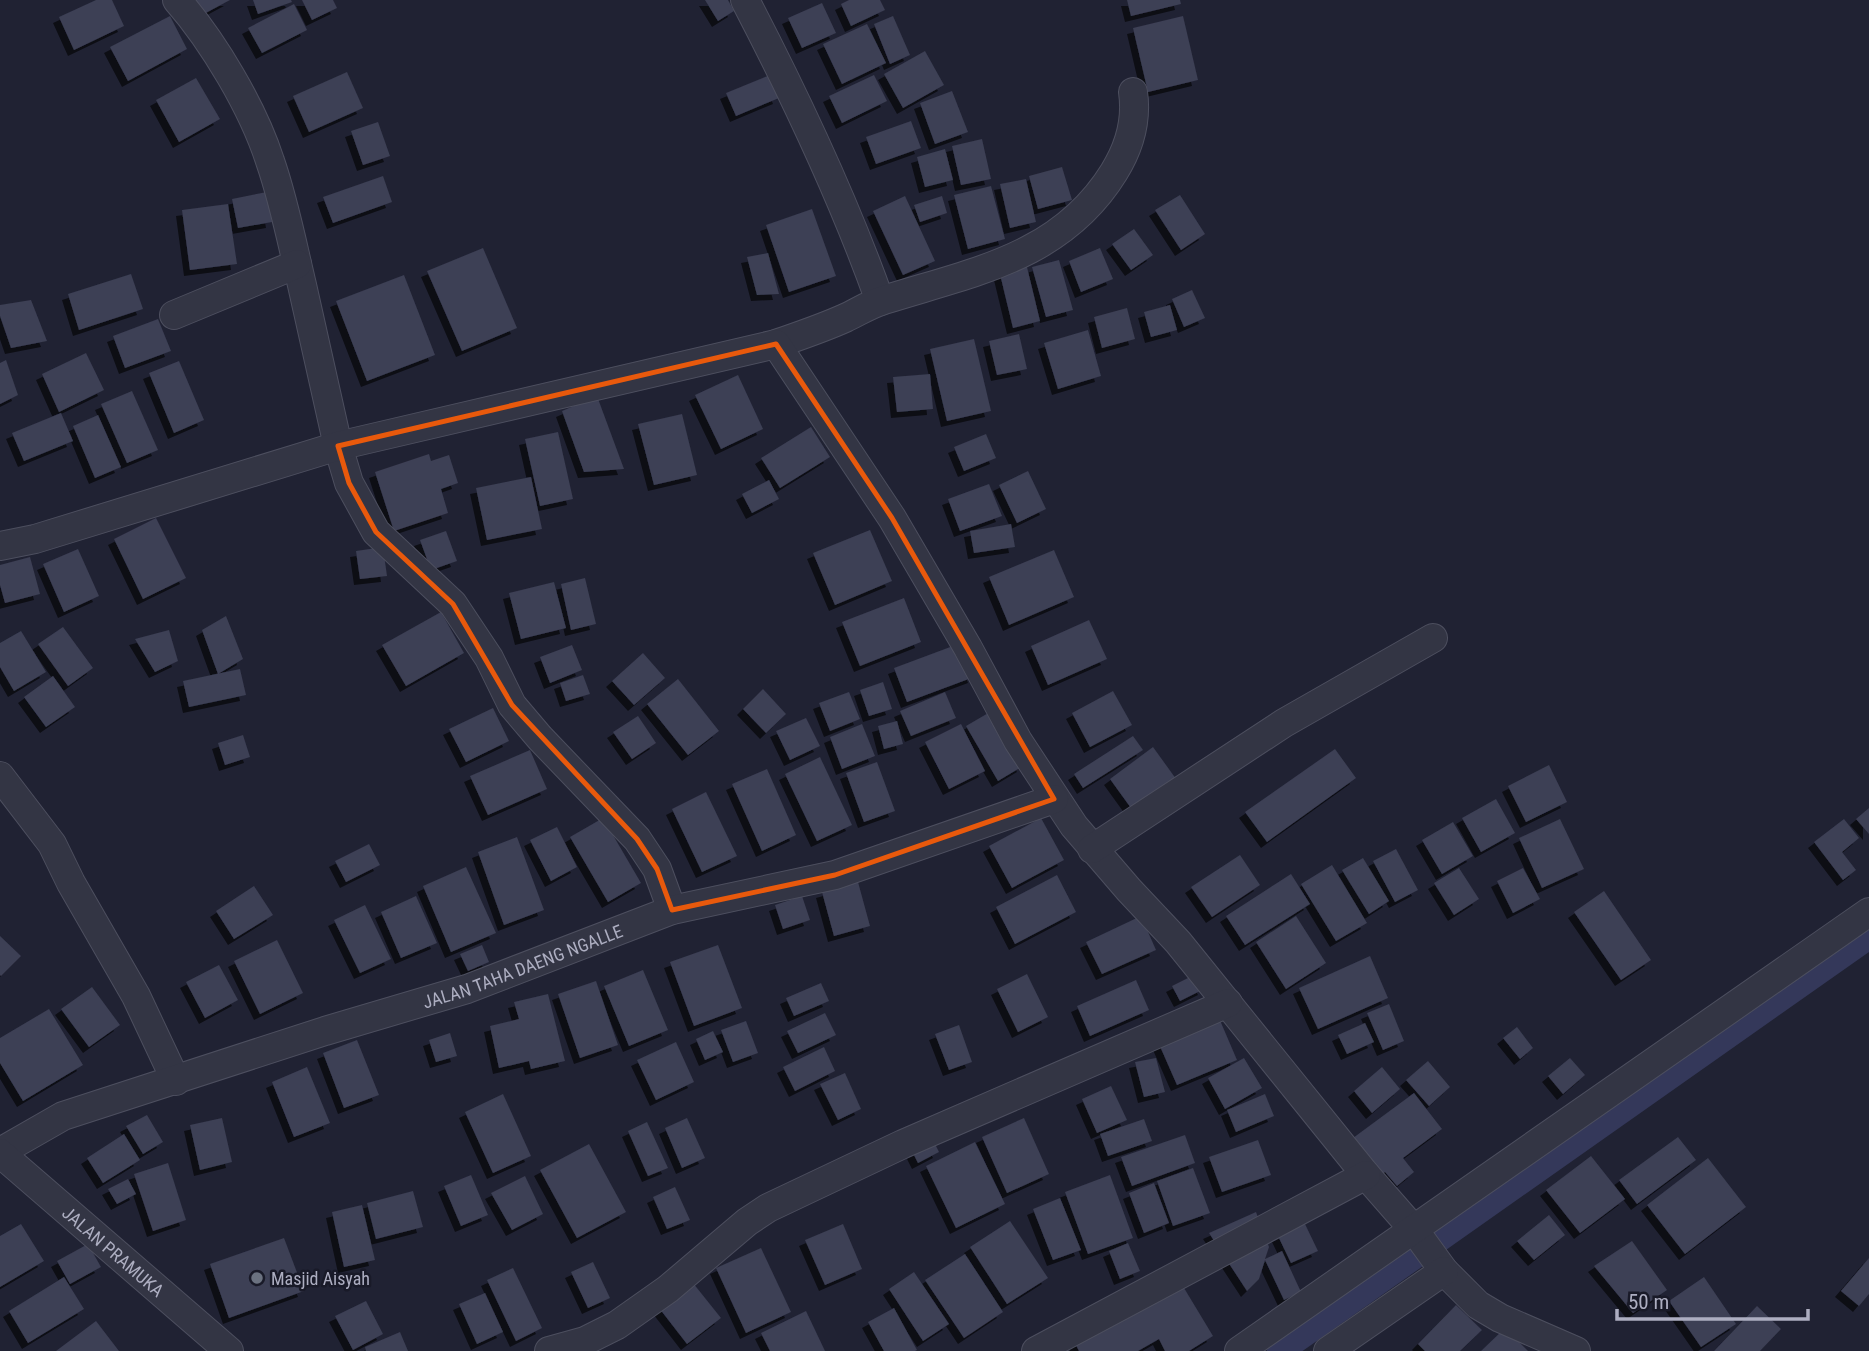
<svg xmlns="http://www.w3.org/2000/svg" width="1869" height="1351" font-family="'Roboto Condensed',sans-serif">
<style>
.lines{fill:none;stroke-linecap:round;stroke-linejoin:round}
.canal{stroke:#34385a;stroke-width:26}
.building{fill:#3c3f54;filter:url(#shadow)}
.minor-casing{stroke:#4d4f5f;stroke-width:30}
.minor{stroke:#333544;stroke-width:28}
.marked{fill:none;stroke:#e8590c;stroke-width:5;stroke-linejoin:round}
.worship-dot{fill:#6b7280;stroke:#191a28;stroke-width:2.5}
.labels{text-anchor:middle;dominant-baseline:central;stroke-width:5;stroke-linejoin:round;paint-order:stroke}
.street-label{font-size:18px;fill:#adaec1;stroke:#191a28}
.poi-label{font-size:18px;fill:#adaec1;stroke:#191a28;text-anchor:start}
</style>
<defs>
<filter id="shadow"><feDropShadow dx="-6" dy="6" stdDeviation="0" flood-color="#0009"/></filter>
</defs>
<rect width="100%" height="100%" fill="#202233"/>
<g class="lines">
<path class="canal" d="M1280 1351 1869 936"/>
</g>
<path class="building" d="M96 0H112L124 26 74 50 59 17Z
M191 0H230L202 15Z
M253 0H291L292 2 258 14Z
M302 0H333L337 8 312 20Z
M705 0H728L734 11 718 21Z
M849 0H880L885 10 851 26 841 4Z
M1127 0H1180L1181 4 1131 16Z
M822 3 836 33 802 48 788 18Z
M294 4 307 30 262 53 248 28Z
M170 16 187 49 128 81 110 47Z
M893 16 910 55 890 64 874 24Z
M1183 16 1198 80 1148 92 1133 28Z
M867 24 886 63 842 84 823 44Z
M925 51 944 85 903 108 884 74Z
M347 72 363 108 309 132 293 96Z
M770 75 779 98 736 116 726 93Z
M874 75 887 101 842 123 829 96Z
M196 78 220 119 179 142 156 100Z
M952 91 968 132 935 144 920 103Z
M911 121 921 148 876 164 866 137Z
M378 122 390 156 363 165 351 131Z
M982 139 991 179 961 185 952 146Z
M945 149 953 180 925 187 917 157Z
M1062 167 1072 200 1038 209 1029 176Z
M383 176 392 202 333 223 323 197Z
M1026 179 1036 222 1010 228 1000 184Z
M991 186 1005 239 968 249 954 195Z
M267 192 272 222 238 228 232 199Z
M1180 195 1205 234 1181 250 1155 210Z
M905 196 935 261 903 275 873 211Z
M942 196 947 213 920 222 914 205Z
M228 204 237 264 190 270 182 210Z
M812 209 836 276 789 292 766 225Z
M1134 229 1153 255 1131 270 1112 244Z
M483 248 517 328 462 351 427 271Z
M1100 248 1113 279 1081 292 1069 261Z
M768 253 779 294 757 295 747 257Z
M1059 260 1073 310 1046 317 1032 267Z
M1026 263 1040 321 1013 328 999 270Z
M131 274 143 309 79 330 68 294Z
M404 275 435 355 367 381 336 301Z
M1192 290 1205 318 1184 327 1172 299Z
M31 300 47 341 11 348 0 316V305Z
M1170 305 1177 330 1151 337 1144 312Z
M1127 308 1135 339 1102 348 1094 317Z
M158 319 171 351 125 368 113 336Z
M1088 330 1101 376 1058 389 1044 343Z
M1019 334 1027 369 997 375 989 341Z
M974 339 991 411 947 421 930 349Z
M86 353 104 390 59 412 42 374Z
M6 360 18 395 0 404V363Z
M179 361 204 420 174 433 149 373Z
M930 374 933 409 897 412 893 377Z
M738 375 763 429 721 449 695 395Z
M132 391 158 450 127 463 101 404Z
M597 396 624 469 584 472 562 411Z
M61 413 73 441 24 461 12 433Z
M682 414 697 475 654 485 638 424Z
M98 415 121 467 95 478 73 426Z
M811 427 830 457 780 488 761 458Z
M558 432 573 499 540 506 525 439Z
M986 434 996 458 964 471 954 447Z
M429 454 431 461 449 455 458 483 441 489 448 513 394 531 375 472Z
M1028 471 1046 509 1017 523 999 485Z
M531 477 542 529 487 540 476 488Z
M769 480 779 499 752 513 742 494Z
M989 484 1002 516 960 531 948 499Z
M156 518 186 578 143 599 114 539Z
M1011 524 1015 547 974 553 970 531Z
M870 530 892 581 835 605 813 553Z
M446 531 457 561 431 570 420 540Z
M383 547 387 576 360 579 356 551Z
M78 549 99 596 64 612 43 564Z
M1054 550 1074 597 1009 625 989 577Z
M30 557 40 594 5 603 0 585V565Z
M585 578 596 624 571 630 561 584Z
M554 582 566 628 521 639 509 593Z
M904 598 921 642 860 666 842 622Z
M441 612 464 653 406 686 382 645Z
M226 616 243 659 218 674 202 630Z
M1089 620 1107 659 1048 685 1031 646Z
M63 627 93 668 68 686 38 644Z
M169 630 178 661 155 672 135 639Z
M21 631 46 672 14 691 0 667V643Z
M961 643 974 677 907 702 894 668Z
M572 645 582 670 550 683 540 657Z
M643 653 665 678 634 705 612 681Z
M240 669 246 695 189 707 183 681Z
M583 675 590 694 566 701 560 683Z
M53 676 75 707 46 727 24 697Z
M678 679 719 731 688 755 647 704Z
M883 682 892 709 869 716 860 690Z
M763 689 786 714 766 733 743 709Z
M1113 691 1132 725 1090 747 1072 713Z
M849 692 860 719 830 731 819 703Z
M945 692 956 718 911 736 900 711Z
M493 708 509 741 466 762 449 729Z
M990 712 1023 766 998 781 966 726Z
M638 716 656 743 632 759 613 732Z
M806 718 820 746 790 760 776 731Z
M897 721 903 744 884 749 878 726Z
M862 724 875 756 842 769 830 737Z
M961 724 985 771 949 789 925 742Z
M243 735 250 757 225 765 218 743Z
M1133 736 1143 750 1083 788 1074 774Z
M1153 747 1179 783 1136 815 1110 779Z
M1335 749 1356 778 1267 842 1245 812Z
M530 750 547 789 488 815 470 776Z
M820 757 852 825 817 841 785 774Z
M877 762 895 811 864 822 846 773Z
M1549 765 1567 802 1526 822 1508 786Z
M767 769 796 835 762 851 732 784Z
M706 792 737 856 702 872 672 809Z
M1496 799 1515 833 1481 852 1462 818Z
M1869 808V834L1856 819Z
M603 818 641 883 608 902 570 837Z
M1041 818 1064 860 1012 888 989 846Z
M1560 819 1584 869 1542 888 1519 838Z
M1844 819 1859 838 1842 852 1856 870 1843 880 1814 842Z
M1453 822 1473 856 1442 874 1422 840Z
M557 827 577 867 551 881 530 840Z
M517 837 544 910 504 925 478 852Z
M369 844 380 865 346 882 335 861Z
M1396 849 1418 890 1395 902 1373 861Z
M1240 855 1260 885 1212 917 1191 887Z
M1363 858 1389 901 1369 914 1342 870Z
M1332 865 1367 923 1336 941 1301 884Z
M466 867 496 933 451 952 423 886Z
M1459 868 1479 899 1454 915 1434 883Z
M1523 868 1540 899 1513 913 1497 881Z
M1291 874 1310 904 1245 945 1226 916Z
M1057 875 1076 912 1015 944 996 907Z
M858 882 870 926 834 936 822 892Z
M254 886 273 915 234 939 216 911Z
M1604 891 1651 960 1621 980 1574 912Z
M416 896 437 943 401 958 381 912Z
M802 896 810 920 783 929 775 905Z
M365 905 391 959 360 973 334 920Z
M1141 916 1156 950 1102 974 1086 942Z
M1296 916 1326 963 1286 989 1256 942Z
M0 936 21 956 1 976 0 975Z
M277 940 303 993 260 1014 234 961Z
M482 945 489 962 468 971 460 954Z
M718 945 742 1008 694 1026 670 962Z
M1370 956 1388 998 1318 1029 1299 988Z
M219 965 238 1000 205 1018 186 982Z
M643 970 668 1030 629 1046 604 986Z
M1027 974 1048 1017 1018 1032 997 989Z
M1196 974 1204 989 1180 1001 1172 986Z
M1136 980 1149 1010 1090 1036 1077 1006Z
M596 981 618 1045 580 1058 558 994Z
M821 983 829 1001 794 1016 786 998Z
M92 987 120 1025 89 1047 61 1009Z
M548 994 565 1061 531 1069 529 1061 499 1068 490 1026 519 1019 514 1002Z
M1389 1004 1404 1041 1383 1050 1367 1013Z
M49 1009 83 1065 23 1101 0 1063V1038Z
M825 1013 836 1035 798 1053 787 1031Z
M1219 1018 1237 1060 1177 1085 1159 1044Z
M746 1021 758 1053 733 1062 721 1030Z
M1365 1023 1374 1042 1347 1054 1338 1035Z
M959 1025 972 1062 949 1070 935 1034Z
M1517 1027 1533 1048 1520 1059 1503 1038Z
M713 1031 723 1052 705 1060 696 1039Z
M450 1033 457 1056 436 1062 429 1040Z
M357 1040 379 1095 344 1108 323 1053Z
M676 1042 694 1082 656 1100 637 1060Z
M824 1047 835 1071 795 1091 783 1067Z
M1156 1058 1165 1092 1144 1097 1135 1062Z
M1244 1058 1262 1088 1225 1109 1208 1078Z
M1570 1058 1585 1075 1563 1094 1548 1076Z
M1428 1061 1450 1087 1429 1106 1406 1080Z
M307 1067 330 1123 294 1137 272 1082Z
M1382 1067 1400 1089 1372 1113 1354 1091Z
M845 1073 861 1109 838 1120 820 1084Z
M1111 1086 1127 1120 1097 1133 1082 1099Z
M1414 1093 1442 1129 1403 1158 1414 1172 1397 1186 1385 1172 1381 1175 1353 1138Z
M503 1094 531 1156 493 1173 465 1112Z
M1265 1094 1274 1116 1236 1132 1227 1110Z
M147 1115 163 1142 143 1154 126 1126Z
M222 1118 232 1162 200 1170 190 1125Z
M687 1118 705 1158 682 1168 665 1128Z
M1024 1118 1049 1174 1007 1193 982 1137Z
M1144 1119 1152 1141 1108 1156 1100 1134Z
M647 1122 668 1168 648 1176 628 1131Z
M124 1134 140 1160 103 1183 87 1158Z
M1185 1135 1195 1163 1132 1186 1121 1157Z
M1678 1137 1696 1160 1637 1204 1619 1180Z
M1258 1140 1271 1175 1222 1192 1209 1157Z
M934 1142 939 1152 918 1163 913 1153Z
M975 1142 1005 1204 956 1228 926 1166Z
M589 1144 626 1212 577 1238 540 1170Z
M1591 1156 1625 1199 1580 1233 1546 1190Z
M1708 1158 1746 1207 1685 1254 1647 1205Z
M168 1163 186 1220 153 1231 134 1174Z
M1193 1168 1210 1213 1173 1226 1157 1181Z
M471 1175 488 1215 461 1226 444 1186Z
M1110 1175 1133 1238 1088 1254 1065 1192Z
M525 1176 543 1214 512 1230 491 1193Z
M128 1179 136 1194 117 1204 108 1189Z
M1154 1183 1169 1223 1144 1233 1129 1193Z
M675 1187 690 1220 667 1229 653 1197Z
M413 1191 423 1227 376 1239 367 1203Z
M1060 1198 1081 1250 1053 1260 1033 1209Z
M362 1205 375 1260 344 1267 332 1212Z
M1256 1212 1269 1247 1265 1259 1282 1251 1301 1292 1284 1300 1265 1260 1259 1279 1247 1291 1209 1233Z
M1549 1215 1565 1235 1534 1260 1517 1241Z
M1010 1221 1048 1278 1007 1304 970 1247Z
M21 1224 44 1261 0 1287V1236Z
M843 1224 862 1269 825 1285 805 1240Z
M1305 1224 1318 1251 1291 1263 1278 1236Z
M284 1238 304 1291 229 1318 210 1264Z
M1632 1241 1667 1290 1633 1313 1594 1266Z
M1128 1243 1140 1271 1120 1279 1109 1251Z
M88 1244 101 1267 70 1284 57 1261Z
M761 1248 791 1312 746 1333 716 1268Z
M965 1254 1003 1312 964 1338 925 1280Z
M1869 1258V1294L1859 1306 1841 1291Z
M593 1262 610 1298 588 1308 571 1272Z
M513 1268 542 1328 516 1341 487 1280Z
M914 1272 949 1324 923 1341 889 1289Z
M64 1277 84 1309 28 1343 9 1311Z
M1704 1277 1736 1324 1701 1347 1669 1301Z
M689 1278 721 1318 687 1344 656 1304Z
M1181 1283 1213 1336 1189 1351H1165L1159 1339 1138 1351H1079L1075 1343Z
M485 1293 503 1332 477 1344 459 1304Z
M366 1301 383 1334 353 1350 335 1316Z
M1456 1305 1482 1330 1460 1351H1425L1418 1344Z
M1757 1306 1781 1329 1760 1351H1714Z
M894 1308 917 1350 915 1351H884L868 1322Z
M806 1311 825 1351H770L761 1333Z
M96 1321 119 1351H56Z
M1505 1328 1528 1351H1481Z
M400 1332 408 1351H366L365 1347Z"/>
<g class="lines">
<g class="minor-casing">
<g id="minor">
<path d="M177 0C213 41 253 108 270 161 284 201 292 243 302 285 314 339 326 392 338 446L349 483 376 532 453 604 489 658 512 705 540 738 637 839 657 869 672 910"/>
<path d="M745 0C796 98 843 197 880 301"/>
<path d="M174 315 297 264"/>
<path d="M776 344C799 336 823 328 845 318 858 312 870 304 884 300 972 272 1061 258 1114 172 1129 148 1137 120 1133 92"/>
<path d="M0 546 35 539 338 446 776 344 892 518 968 648 1018 741 1074 826 1129 890 1178 942 1366 1175 1415 1231 1444 1271 1478 1305 1500 1318 1576 1351"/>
<path d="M0 776 52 844 71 883 136 996 176 1081"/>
<path d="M1092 849 1284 723 1433 638"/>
<path id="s1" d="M0 1152 63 1116 325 1031 467 989 672 910 835 875 1054 799"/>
<path id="s2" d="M0 1153 229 1351"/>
<path d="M549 1351 585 1341 617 1325 668 1289 747 1222 768 1208 903 1144 1228 1003"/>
<path d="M1036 1351 1366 1175"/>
<path d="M1239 1351 1869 912"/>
<path d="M1328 1351 1444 1271"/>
</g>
</g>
<use href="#minor" class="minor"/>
</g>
<path class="marked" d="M776 344 892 518 1054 799 835 875 672 910 657 869 637 839 512 705 453 604 376 532 349 483 338 446Z"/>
<circle class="worship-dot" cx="257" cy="1278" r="7"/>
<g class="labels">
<g class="street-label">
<text stroke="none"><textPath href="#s1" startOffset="556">JALAN TAHA DAENG NGALLE</textPath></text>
<text stroke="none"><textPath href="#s2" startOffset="150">JALAN PRAMUKA</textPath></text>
</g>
<g class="poi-label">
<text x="271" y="1278">Masjid Aisyah</text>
</g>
</g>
<path d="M1617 1309v10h191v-10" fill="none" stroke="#adaec1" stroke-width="3.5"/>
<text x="1628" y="1309" font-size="21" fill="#adaec1" stroke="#191a28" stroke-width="5" paint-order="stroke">50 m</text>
</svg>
